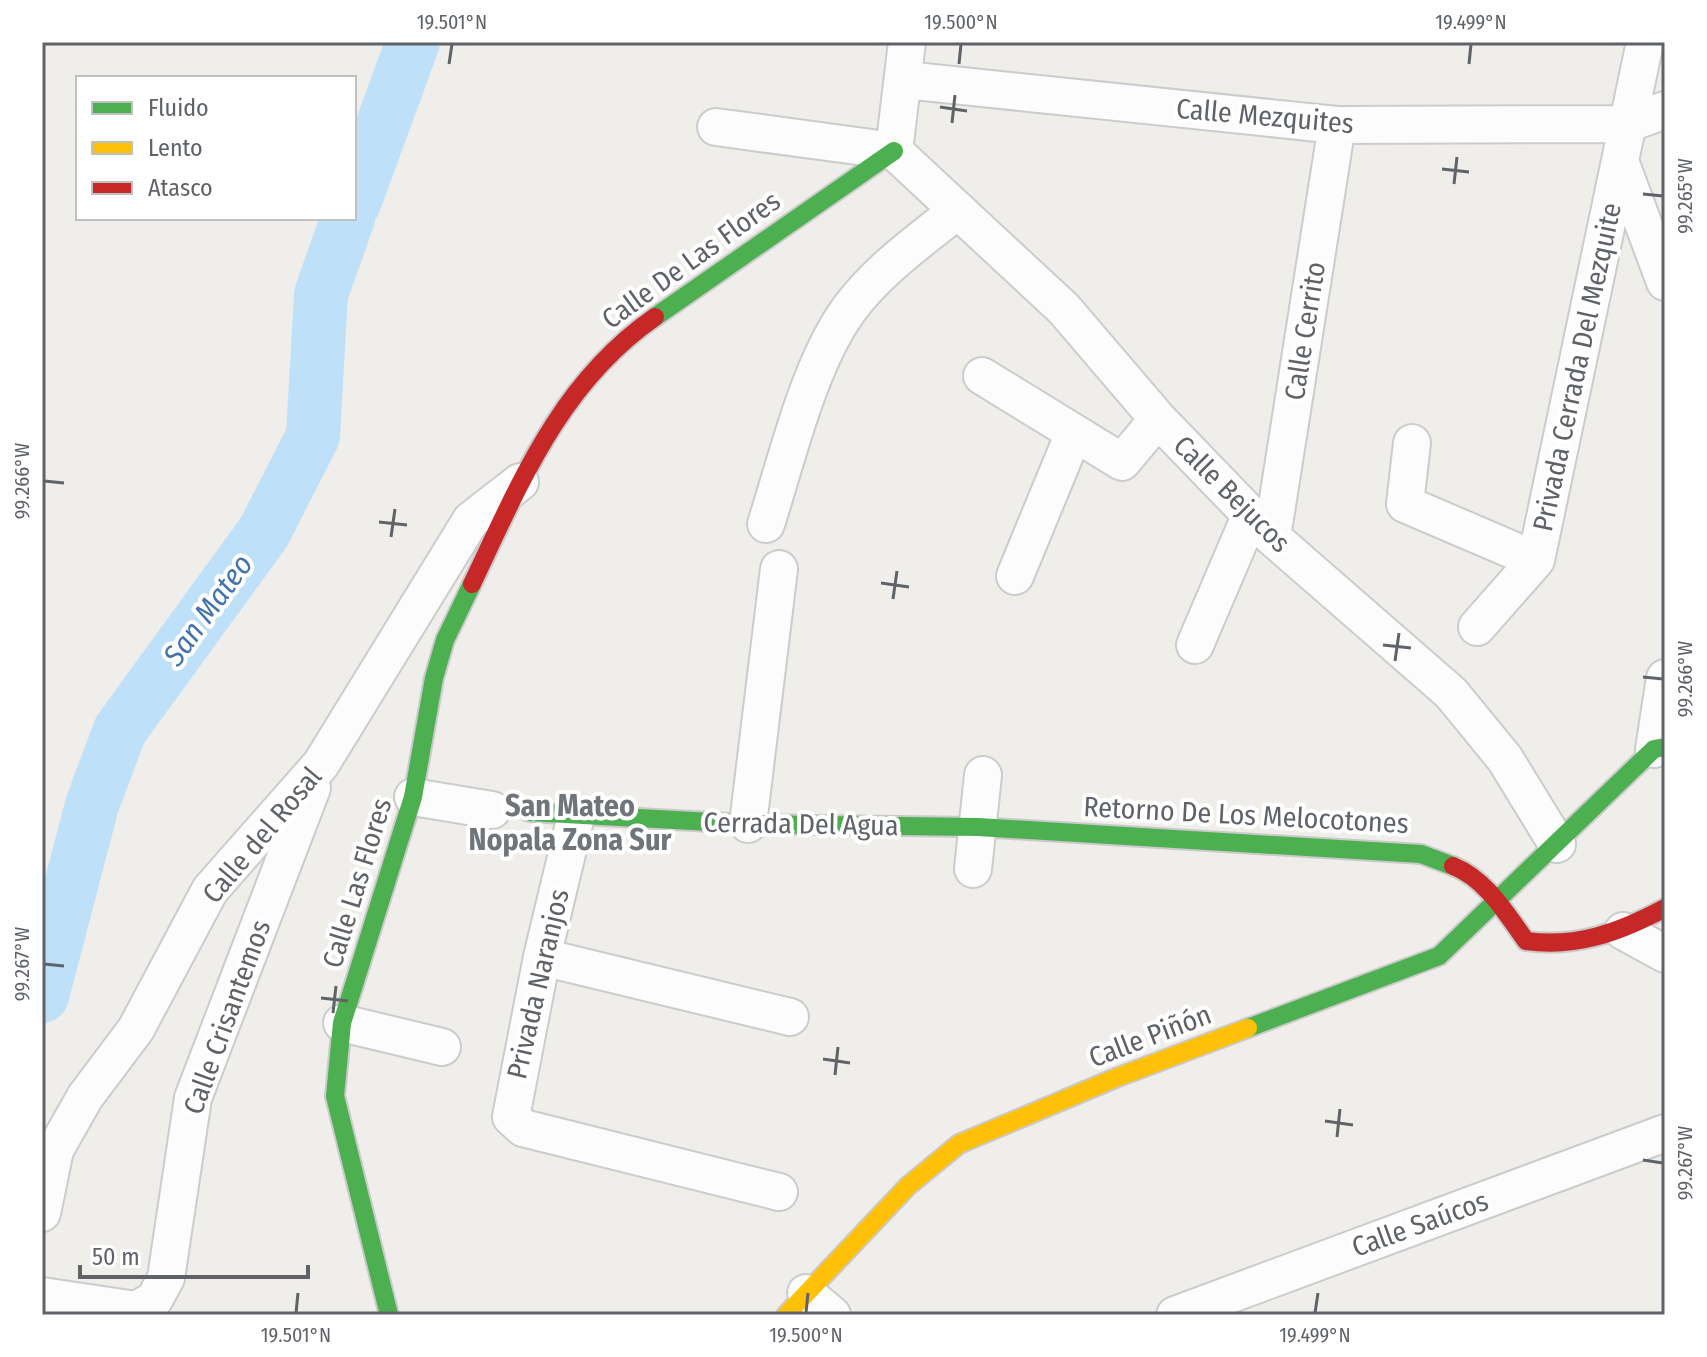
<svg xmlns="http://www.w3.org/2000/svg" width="1707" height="1357" font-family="'Fira Sans Condensed',sans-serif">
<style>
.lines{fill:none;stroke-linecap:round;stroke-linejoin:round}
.river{stroke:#bfe0f9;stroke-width:54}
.street-casing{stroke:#cbcccc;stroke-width:40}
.fast-casing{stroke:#cacacb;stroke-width:22}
.slow-casing{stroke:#cacacb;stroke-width:22}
.jam-casing{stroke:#cacacb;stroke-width:22}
.street{stroke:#fdfcfc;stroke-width:36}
.fast{stroke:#4caf50;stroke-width:18}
.slow{stroke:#ffc107;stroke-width:18}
.jam{stroke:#c62828;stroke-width:18}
.ticks{fill:none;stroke:#5f6368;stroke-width:3}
.labels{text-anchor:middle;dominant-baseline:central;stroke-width:8;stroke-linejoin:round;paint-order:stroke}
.street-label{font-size:28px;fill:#5f6368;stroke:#fff}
.water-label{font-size:30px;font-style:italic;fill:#4174aa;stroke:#fff}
.neighbourhood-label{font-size:30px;font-weight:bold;fill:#70757a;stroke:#fff}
.neatline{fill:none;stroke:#5f6368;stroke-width:3}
.ticks-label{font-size:20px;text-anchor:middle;fill:#5f6368}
</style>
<rect width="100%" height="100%" fill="#efeeea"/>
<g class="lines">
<path class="river" d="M354 203 413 42
M42 996 92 805 120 730 264 532 313 436 321 294 348 218"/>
<g class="street-casing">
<path id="street" d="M905 80 1337 125 1627 124 1665 110
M716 127 894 151
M894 151 1064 309 1158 419 1272 537 1451 693 1505 759 1557 844
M894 151 907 42
M1620 161 1665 282
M982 376 1122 462 1158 419
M1412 443 1405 504 1536 560
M766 524C787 459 809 363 850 308 879 269 921 240 958 210
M1272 537 1337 125
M1015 576 1074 433
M1477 627 1536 560 1645 42
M1195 645 1251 514
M1654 749 1665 678
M413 797 492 810
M576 816 542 957 511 1117 523 1128 779 1192
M748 824 779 569
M973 869 983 775
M1623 931 1665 954
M542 957 790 1017
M342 1023 442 1047
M42 1213 55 1150 85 1097 136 1029 210 890 321 764 471 520 520 482
M806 1293 832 1315
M42 1296 136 1310 154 1300 166 1278 193 1098 312 788
M1175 1315 1665 1133"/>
</g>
<g class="fast-casing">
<path id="fast" d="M655 317 894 151
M529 812 748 824 978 827 1421 854 1453 866
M1248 1028 1439 956 1654 749 1665 747
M389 1315 335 1096 342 1023 413 797 434 678 445 640 472 584"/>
</g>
<g class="slow-casing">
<path id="slow" d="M786 1315 908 1186 959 1144 1118 1077 1248 1028"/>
</g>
<g class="jam-casing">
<path id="jam" d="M472 584C520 483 560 383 655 317
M1453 866C1486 879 1506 913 1526 941 1577 948 1620 932 1665 908"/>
</g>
<use href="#street" class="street"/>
<use href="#fast" class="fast"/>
<use href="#slow" class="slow"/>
<use href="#jam" class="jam"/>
</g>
<path class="ticks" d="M449 64 452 44M959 64 961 44M1469 64 1471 44M940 107 967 111M952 123 955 95M1442 169 1469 172M1454 184 1457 157M1643 194 1663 196M44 481 64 483M379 522 407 525M391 537 395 509M881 583 909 587M893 599 897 571M1383 645 1411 648M1395 661 1399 633M1643 677 1663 679M44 964 64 966M321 998 348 1001M333 1013 336 986M823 1059 850 1063M835 1075 838 1047M1325 1121 1353 1125M1337 1137 1340 1109M1643 1160 1663 1163M296 1313 298 1293M806 1313 808 1293M1315 1313 1318 1293"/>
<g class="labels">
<g class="street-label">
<text transform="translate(1265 116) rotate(5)">Calle Mezquites</text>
<text transform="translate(691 260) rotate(-36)">Calle De Las Flores</text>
<text transform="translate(1305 331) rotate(-81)">Calle Cerrito</text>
<text transform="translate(1577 367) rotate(-78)">Privada Cerrada Del Mezquite</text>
<text transform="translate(1232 494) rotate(45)">Calle Bejucos</text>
<text transform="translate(1246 815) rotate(3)">Retorno De Los Melocotones</text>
<text transform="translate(801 824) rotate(1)">Cerrada Del Agua</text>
<text transform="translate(262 835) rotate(-50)">Calle del Rosal</text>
<text transform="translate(357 883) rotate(-73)">Calle Las Flores</text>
<text transform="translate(538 984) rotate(-77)">Privada Naranjos</text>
<text transform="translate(227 1017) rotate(-70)">Calle Crisantemos</text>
<text transform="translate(1150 1036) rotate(-21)">Calle Piñón</text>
<text transform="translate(1420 1224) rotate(-20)">Calle Saúcos</text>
</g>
<g class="water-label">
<text transform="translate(208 610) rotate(-54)">San Mateo</text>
</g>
<g class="neighbourhood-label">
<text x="570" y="806">San Mateo<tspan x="570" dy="34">Nopala Zona Sur</tspan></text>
</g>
</g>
<rect width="1707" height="1357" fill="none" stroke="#ffffff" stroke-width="88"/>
<rect x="76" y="76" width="280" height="144" fill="#ffffff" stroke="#bfc1c3" stroke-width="2"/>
<rect x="92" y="102" width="40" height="12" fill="#4caf50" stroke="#bfc1c3" stroke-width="2"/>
<text x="148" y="116" font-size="24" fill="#5f6368">Fluido</text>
<rect x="92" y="142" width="40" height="12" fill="#ffc107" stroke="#bfc1c3" stroke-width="2"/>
<text x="148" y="156" font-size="24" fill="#5f6368">Lento</text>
<rect x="92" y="182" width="40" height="12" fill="#c62828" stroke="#bfc1c3" stroke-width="2"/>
<text x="148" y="196" font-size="24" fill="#5f6368">Atasco</text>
<path d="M80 1265v12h228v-12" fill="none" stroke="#5f6368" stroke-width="4"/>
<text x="92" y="1265" font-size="24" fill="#5f6368" stroke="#ffffff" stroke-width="6" paint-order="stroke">50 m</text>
<rect x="44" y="44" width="1619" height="1269" class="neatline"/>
<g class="ticks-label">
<text x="452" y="29">19.501°N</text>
<text x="961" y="29">19.500°N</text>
<text x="1471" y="29">19.499°N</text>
<text transform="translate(1685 196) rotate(-90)" y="7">99.265°W</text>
<text transform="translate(22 481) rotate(-90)" y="7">99.266°W</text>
<text transform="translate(1685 679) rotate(-90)" y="7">99.266°W</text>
<text transform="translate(22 964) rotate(-90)" y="7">99.267°W</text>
<text transform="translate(1685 1163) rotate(-90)" y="7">99.267°W</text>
<text x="296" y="1342">19.501°N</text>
<text x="806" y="1342">19.500°N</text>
<text x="1315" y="1342">19.499°N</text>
</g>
</svg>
